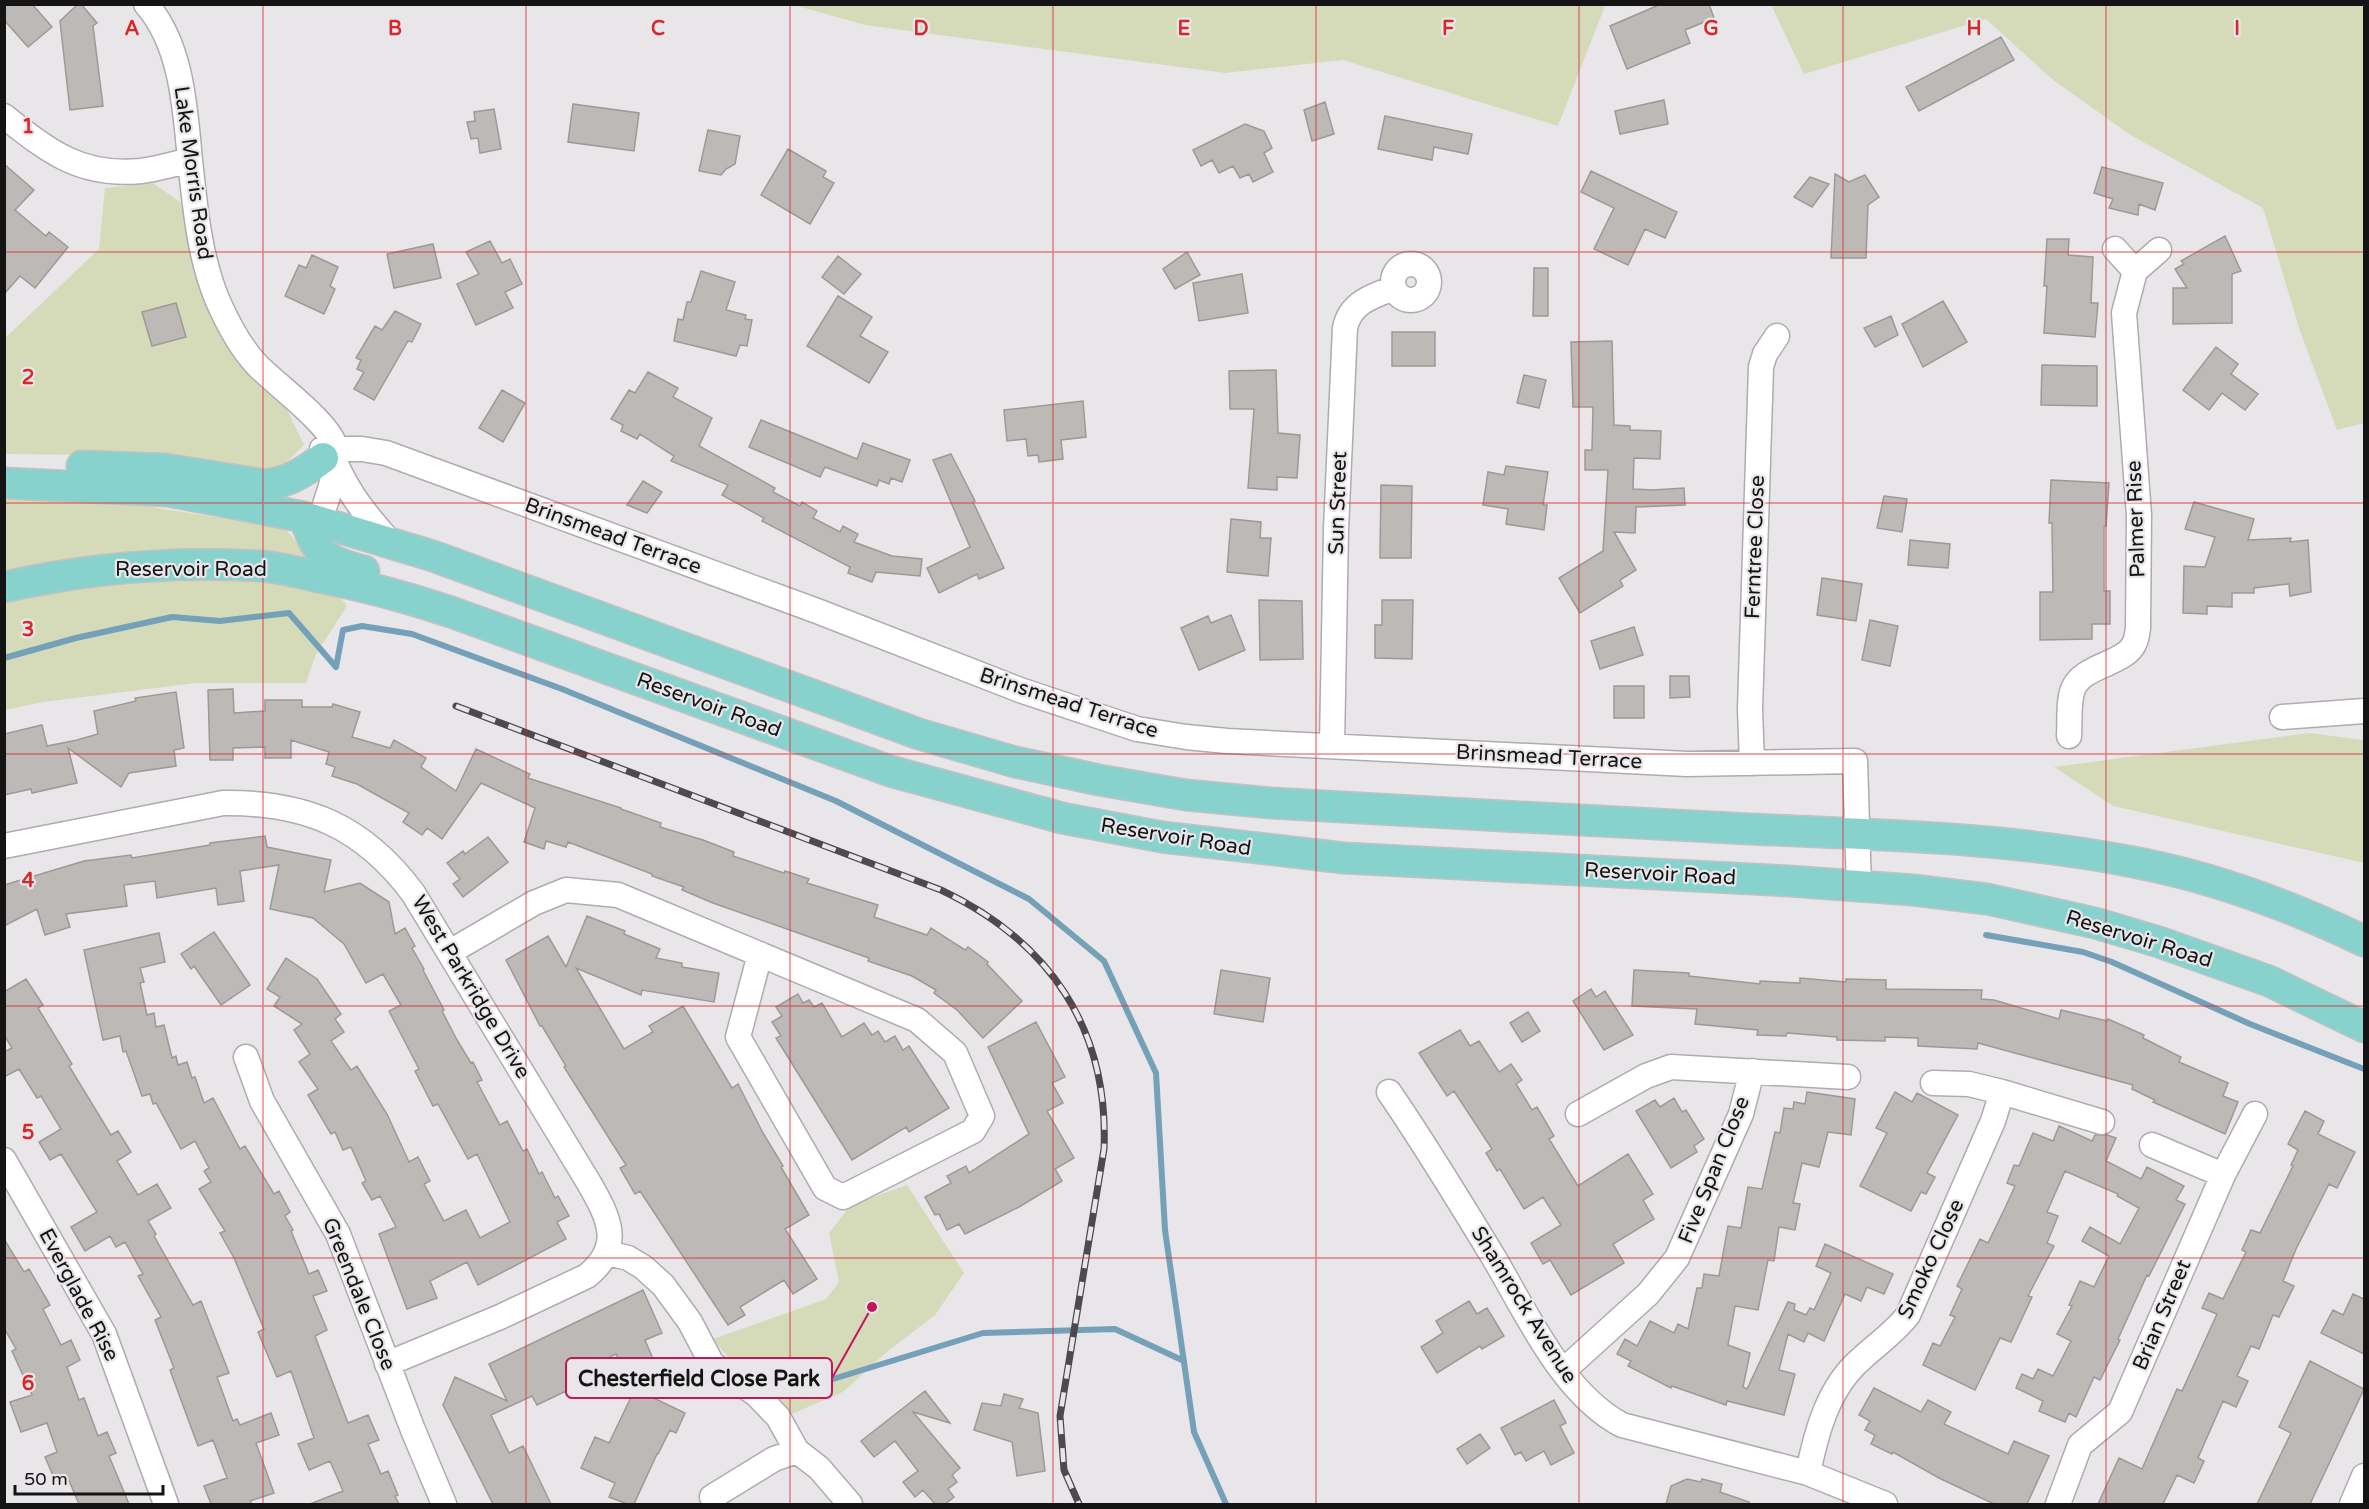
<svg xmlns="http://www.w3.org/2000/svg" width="2369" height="1509" font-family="'Varela Round',sans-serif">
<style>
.green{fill:#d5dbb9}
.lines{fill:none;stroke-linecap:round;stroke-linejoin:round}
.stream{stroke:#74a0b8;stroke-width:6}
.building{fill:#bdb9b6;stroke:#9d9996;stroke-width:1.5}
.minor-casing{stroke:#afabaf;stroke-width:27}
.major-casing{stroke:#c2c2c2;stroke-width:33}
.minor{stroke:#fff;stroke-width:24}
.major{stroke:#88d2ce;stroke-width:30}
.rail-casing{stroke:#4c4a4c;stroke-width:7}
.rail{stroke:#e9e6ea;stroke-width:4.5;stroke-dasharray:14;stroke-linecap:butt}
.grid{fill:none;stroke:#d62828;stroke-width:1.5;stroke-opacity:0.55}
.labels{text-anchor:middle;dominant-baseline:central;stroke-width:4.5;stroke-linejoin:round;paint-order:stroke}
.street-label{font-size:21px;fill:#151415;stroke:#e9e6ea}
.grid-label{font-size:20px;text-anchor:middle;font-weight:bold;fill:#d62828;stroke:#e9e6ea;stroke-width:4.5;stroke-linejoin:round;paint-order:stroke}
.leader{fill:none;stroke:#c2185b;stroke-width:2}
.callout-dot{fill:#c2185b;stroke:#e9e6ea;stroke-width:2}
.callout{fill:#e9e6ea;stroke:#c2185b;stroke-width:2}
.callout-label{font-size:22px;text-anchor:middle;font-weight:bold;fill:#151415}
</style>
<rect width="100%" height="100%" fill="#e9e6ea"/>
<path class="green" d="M794 5H1610L1605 6 1558 126 1343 60 1225 73 865 25Z
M1771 5H2364V423L2337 430 2300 331 2263 208 2132 136 2053 80 1986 19 1804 74Z
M153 183 187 207 197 277 281 397 304 445 277 472 172 456 5 454V338L99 249 105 188Z
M68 494 285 528 347 606 316 654 306 683H196L43 702 5 710V500Z
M2309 733 2364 740V863L2113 806 2054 767Z
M907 1185 964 1273 935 1315 888 1351 843 1392 787 1416 747 1381 713 1339 826 1299 839 1282 829 1233 851 1205Z"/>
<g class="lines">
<path class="stream" d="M4 658 76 638 172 617 220 621 289 613 336 667
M336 667 343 630 362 626 412 634 562 689 836 801 1029 899 1104 961 1156 1073 1165 1230 1194 1432 1226 1504
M1986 935 2083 952 2112 962 2250 1024 2364 1069
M797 1390 983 1333 1115 1329 1184 1361"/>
</g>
<path class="building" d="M4 4H32L52 27 28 47 4 20Z
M78 4H81L97 23 93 26 103 106 70 110 60 21Z
M1661 4H1709L1714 18 1685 30 1690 43 1627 69 1610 26Z
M2001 37 2014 60 1919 111 1906 87Z
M1664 100 1668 124 1620 134 1615 111Z
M1325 102 1334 134 1312 141 1304 110Z
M573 104 639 113 634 151 568 142Z
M494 109 501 149 480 153 478 138 471 139 467 122 475 121 474 112Z
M1385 116 1472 134 1468 154 1434 147 1432 160 1378 149Z
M1245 124 1264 131 1272 148 1264 153 1273 172 1253 182 1249 174 1240 178 1233 166 1219 173 1212 160 1201 166 1193 150Z
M708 130 740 136 735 164 726 169 721 175 699 171Z
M788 149 826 171 823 177 834 183 810 224 761 195Z
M4 164 34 190 15 210 46 236 49 232 68 247 35 288 20 276 4 294Z
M2102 167 2163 183 2155 210 2139 204 2138 215 2109 208 2113 199 2094 193Z
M1591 171 1677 212 1665 238 1645 229 1628 265 1594 249 1614 208 1581 192Z
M1835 174 1849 182 1865 175 1879 197 1868 205 1866 258H1831Z
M1810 177 1829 184 1812 207 1794 197Z
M2225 236 2241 271 2232 274V323L2173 324V288H2187L2175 269 2184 264 2181 261Z
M2047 239H2069L2068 255 2093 257 2091 303H2098L2095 337 2044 333 2047 286H2044Z
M490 241 502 263 510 259 522 284 505 292 513 308 476 325 457 284 479 274 466 252Z
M433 244 441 278 394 288 387 254Z
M1187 252 1200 275 1175 289 1163 269Z
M312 255 338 267 330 286 335 289 324 314 285 296 299 265 306 268Z
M838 256 861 274 844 294 822 277Z
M1534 268H1548V316H1533Z
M701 271 735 282 726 310 746 315 745 319 752 320 747 346 740 345 736 356 674 341 678 319 683 320 687 302H691Z
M1242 274 1248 313 1199 321 1193 283Z
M838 296 872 317 860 336 888 352 869 383 807 346Z
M1943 301 1967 342 1923 367 1902 324Z
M176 303 186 337 152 346 142 312Z
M395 311 421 324 412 342 408 341 374 400 354 389 364 372 357 369 361 360 356 358 375 326 382 330Z
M1891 316 1898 335 1875 347 1864 328Z
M1392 332H1435V366H1392Z
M1612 341 1614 425 1630 426V430L1661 431 1660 459 1634 458 1633 489 1653 490 1684 488 1685 505 1636 507 1635 533 1614 532 1636 570 1620 580 1623 586 1580 613 1559 578 1603 551 1608 470H1585V450H1592L1593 407H1573L1571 342Z
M2216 347 2238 364 2231 374 2258 394 2245 410 2222 393 2209 410 2183 390Z
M2042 365 2097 366V406L2041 405Z
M1276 370 1278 433 1300 435 1297 478 1277 477V490L1248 488 1254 409H1230L1229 371Z
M648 372 678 388 673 397 712 418 699 446 775 488 773 492 800 506 802 502 817 511 813 518 840 532 843 526 858 534 854 542 892 556 922 559 920 576 876 572 872 582 848 573 850 567 762 521 764 518 722 495 728 485 671 461 674 456 640 434 637 439 621 431 623 425 611 419 629 390 635 393Z
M1524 375 1546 380 1539 408 1517 403Z
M502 390 525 403 503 442 479 428Z
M1083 401 1086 437 1061 440 1063 459 1039 462 1038 455 1028 456 1026 439 1007 441 1004 410Z
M761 420 857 459 863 443 910 460 902 482 891 478 889 484 879 480 877 486 825 467 820 477 749 447Z
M951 454 975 501 973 502 1004 568 979 579 977 574 939 593 927 568 970 547 933 460Z
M1506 466 1548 472 1543 505H1547L1544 530 1506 524 1508 509 1483 505 1488 472 1504 475Z
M2051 480 2109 483 2106 526H2104V591H2110V624H2092V639L2040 640V592H2053L2052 523H2049Z
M643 481 662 492 647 513 627 505Z
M1381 485 1412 486 1411 558H1380Z
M1884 496 1907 499 1902 532 1877 528Z
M2194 502 2254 519 2248 540 2291 538 2290 542 2308 540 2311 592 2290 596 2289 584 2254 588V593H2232V607L2207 606V614L2183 613 2184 566 2205 567 2215 537 2185 529Z
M1231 519 1261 522 1260 538H1271L1268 576 1227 572Z
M1910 540 1950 544 1948 568 1908 565Z
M1822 578 1862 584 1856 621 1817 615Z
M1259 600 1302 601 1303 659 1260 660Z
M1382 600H1413L1412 659 1375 658V625H1382Z
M1231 615 1245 650 1199 670 1181 628 1208 616 1211 623Z
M1870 620 1898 626 1890 666 1862 660Z
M1634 627 1643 655 1600 669 1591 641Z
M1670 676H1689L1690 697 1670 698Z
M1614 686H1644V718H1614Z
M233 689 234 713 265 711V700H302V707H332L333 704 360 712 352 737 390 748 394 740 426 758 421 767 456 791 476 749 530 774 528 778 621 808V809L661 823 660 827 703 840 734 852 733 856 784 873 785 871 809 879 807 883 878 905 874 917 927 935 931 928 965 950 968 947 988 962 987 964 1022 1001 983 1038 957 1010 934 993 936 990 912 976 868 961 869 958 713 903 682 890 684 887 652 876V874L568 842 566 847 546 841 544 849 524 842 535 808 481 783 442 839 427 828 422 835 403 822 409 813 357 784 332 776 335 767 326 764 329 752 291 740V758H265V747L233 748V760H210L208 690Z
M176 692 184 748 174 750 176 766 129 773 121 787 68 748 77 783 32 793 31 789 4 795V734L42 725 47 746 77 740 98 734 94 711 136 701 135 698Z
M265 836 267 847 331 860 324 892 360 883 389 902 395 934 405 928 415 946 412 948 424 969 423 970 444 1010 442 1011 457 1040 471 1063 473 1062 482 1080 477 1082 500 1125 507 1121 523 1151 527 1149 539 1174 542 1172 555 1198 558 1196 569 1216 557 1222 566 1239 478 1285 467 1262 430 1281 437 1298 407 1309 379 1234 396 1227 380 1196 372 1200 362 1183 366 1181 351 1147 343 1150 335 1132 331 1134 308 1095 318 1089 299 1062 310 1054 294 1030 302 1024 274 1006 280 997 267 989 286 958 317 979 341 1014 335 1019 344 1032 331 1041 351 1070 357 1066 387 1114 409 1162 418 1157 430 1181 424 1184 444 1221 466 1210 480 1238 510 1222 477 1154 468 1159 438 1104 433 1106 415 1071 419 1069 389 1011 401 1005 383 974 366 983 344 944 313 918 270 909 279 865 240 871 244 901 218 905 216 888 157 898 155 881 124 885 127 906 66 914 70 927 45 935 37 909 4 926V885L84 861 131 855 132 858 210 845V843Z
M488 837 508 862 463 897 453 884 460 879 447 863 463 851 465 854Z
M587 916 625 931 624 934 660 949 656 958 682 963V967L719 973 714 1002 642 990 641 995 576 968 624 1049 653 1032 649 1026 683 1006 732 1088 738 1084 763 1133 783 1166 781 1167 809 1215 785 1229 817 1279 793 1294 784 1280 740 1307 745 1315 728 1325 640 1191 635 1194 620 1168 626 1165 564 1067 566 1066 542 1026H540L506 960 548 936 566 967Z
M214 932 250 985 221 1005 194 966 191 969 181 954Z
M159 933 165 962 140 968 144 982 140 983 147 1015 154 1013 156 1027 164 1025 172 1058 176 1056 178 1065 187 1062 192 1078 195 1077 204 1103 213 1098 240 1149 245 1146 274 1194 279 1191 290 1212 285 1216 293 1230 291 1231 309 1274 318 1270 327 1291 313 1296 327 1330 315 1336 348 1423 368 1415 379 1440 368 1444 381 1474 388 1471 398 1495 395 1496 399 1504H310L343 1491 330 1461 309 1470 298 1444 314 1438 291 1371 277 1377 258 1332 264 1329 234 1258 220 1233 225 1231 199 1189 211 1182 204 1171 209 1168 195 1141 181 1149 156 1103 153 1104 150 1094 142 1096 126 1051 123 1052 120 1036 103 1040 84 950Z
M1221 970 1270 978 1263 1022 1214 1014Z
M1634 970 1689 973V976L1760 984V981L1800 983V978L1846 982V979L1886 980V989L1982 990 1981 999 1994 1000 2059 1019 2061 1010 2107 1021 2108 1019 2144 1035 2143 1038 2181 1057 2179 1062 2228 1083 2223 1096 2238 1102 2225 1134 2153 1102 2155 1100 2132 1089 2133 1085 1978 1043 1977 1049 1918 1046V1038L1885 1037V1041L1837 1040V1037L1787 1033 1786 1036 1757 1035 1758 1030 1695 1024 1697 1009 1632 1006Z
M26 979 43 1005 38 1008 72 1064 69 1066 111 1135 118 1131 131 1152 117 1161 138 1195 157 1184 171 1208 148 1221 156 1234 154 1236 193 1305 201 1301 229 1373 217 1377 233 1421 237 1419 240 1425 271 1413 279 1435 256 1443 274 1493 250 1501 252 1504H211L204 1486 227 1478 213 1440 198 1446 170 1370 174 1368 155 1320 161 1317 138 1276 143 1274 125 1242 116 1247 110 1236 85 1251 71 1227 97 1212 61 1154 50 1160 39 1142 61 1129 41 1096 37 1098 19 1069 4 1077V1052L12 1048 4 1035V992Z
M1591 989 1596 997 1605 991 1633 1035 1604 1050 1573 1001Z
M798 994 803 1003 809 1000 814 1007 822 1003 842 1037 864 1023 872 1035 878 1031 885 1042 895 1036 903 1050 909 1046 949 1108 909 1132 906 1127 852 1160 776 1038 781 1036 772 1022 782 1016 776 1007Z
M1528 1012 1540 1031 1522 1042 1510 1023Z
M1036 1022 1065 1077 1052 1083 1063 1103 1047 1111 1074 1158 1055 1169 1062 1181 1019 1207 965 1234 959 1224 947 1230 939 1214 935 1215 925 1197 951 1183 947 1176 966 1166 969 1173 1029 1134 988 1047Z
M1460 1030 1470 1046 1479 1041 1499 1072 1511 1064 1522 1080 1516 1084 1532 1110 1537 1107 1554 1136 1549 1139 1578 1186 1628 1154 1653 1194 1643 1200 1654 1219 1613 1244 1624 1263 1571 1295 1550 1260 1543 1264 1531 1243 1561 1225 1543 1197 1524 1209 1500 1169 1497 1171 1486 1153 1492 1149 1454 1091 1447 1096 1419 1053Z
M1807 1092 1855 1099 1851 1135 1828 1132 1819 1167 1802 1163 1793 1203 1800 1204 1795 1230 1779 1227 1774 1261 1768 1260 1758 1310 1735 1306 1728 1345 1750 1353 1743 1387 1747 1389 1788 1302 1795 1304 1794 1310 1806 1315 1810 1308 1814 1310 1831 1273 1816 1266 1825 1244 1893 1274 1884 1294 1867 1287 1861 1301 1845 1294 1824 1341 1808 1333 1804 1342 1788 1334 1779 1370 1795 1374 1784 1415 1727 1401 1726 1405 1672 1386 1671 1388 1628 1366 1631 1361 1617 1354 1625 1339 1637 1346 1650 1321 1674 1333 1678 1324 1688 1329 1697 1288H1702L1704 1274 1719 1276 1728 1226 1741 1228 1748 1187 1762 1189 1775 1132 1780 1133 1784 1108 1793 1109 1794 1102 1805 1104Z
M1895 1092 1912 1102 1917 1093 1958 1115 1927 1173 1935 1177 1926 1194 1921 1192 1911 1211 1860 1186 1887 1133 1876 1128Z
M1674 1098 1682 1112 1686 1110 1704 1139 1694 1146 1697 1152 1671 1168 1636 1111 1655 1100 1660 1107Z
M2305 1111 2324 1121 2318 1134 2355 1152 2337 1188 2329 1184 2296 1249 2283 1281 2294 1286 2279 1317 2273 1315 2259 1349 2251 1346 2237 1376 2248 1381 2236 1407 2223 1401 2198 1458 2204 1461 2194 1483 2177 1475 2163 1504H2098L2119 1458 2142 1469 2177 1389 2182 1391 2217 1314 2202 1308 2209 1293 2223 1299 2246 1252 2242 1250 2251 1230 2260 1233 2293 1166 2291 1165 2298 1150 2288 1144Z
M2059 1126 2092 1141 2095 1135H2107L2116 1138 2106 1161 2141 1179 2147 1167 2184 1186 2176 1200 2185 1204 2149 1276 2147 1275 2118 1339 2120 1340 2100 1380 2094 1377 2076 1417 2069 1413 2065 1422 2039 1411 2043 1401 2016 1388 2022 1374 2033 1379 2038 1369 2053 1376 2071 1341 2057 1334 2072 1306 2069 1305 2080 1281 2094 1287 2109 1256 2082 1241 2090 1227 2120 1244 2139 1208 2117 1196 2118 1194 2065 1171 2047 1212 2058 1216 2047 1243 2054 1246 2028 1296 2032 1297 2011 1342 2000 1338 1975 1390 1923 1365 1933 1343 1940 1346 1955 1317 1950 1315 1962 1289 1957 1286 1980 1239 1988 1243 2005 1208 2015 1186 2007 1183 2014 1165 2019 1166 2033 1133 2053 1141Z
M4 1239 24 1272 29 1269 50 1305 43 1309 61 1345 71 1340 80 1360 67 1367 79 1400 84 1398 98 1436 107 1432 116 1453 109 1456 129 1504H79L67 1476 55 1480 45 1457 57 1452 47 1423 21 1432 10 1402 32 1395 12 1351 16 1349 4 1328Z
M643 1290 662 1333 645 1340 654 1361 624 1374 616 1354 585 1369 593 1387 570 1398 566 1391 537 1405 532 1396 491 1415 509 1453 523 1446 551 1504H493L443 1405 455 1377 507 1401 489 1364Z
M2353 1294 2364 1299V1354L2321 1333 2333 1310 2343 1315Z
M1469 1301 1477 1314 1487 1308 1504 1336 1482 1349 1480 1346 1437 1373 1421 1347 1443 1333 1436 1321Z
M2310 1361 2364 1389 2310 1504H2257L2291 1433 2279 1427Z
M1874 1388 1921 1412 1928 1400 1951 1412 1944 1424 2008 1454 2014 1441 2049 1456 2027 1504H1994L1939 1478 1893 1452 1892 1454 1871 1444 1875 1435 1865 1430 1870 1421 1859 1415Z
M635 1389 685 1413 676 1433 670 1430 658 1454H657L634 1504H627L609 1497 615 1483 581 1468 595 1437 609 1443Z
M925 1391 950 1423 913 1412 960 1468 952 1475 957 1482 948 1489 954 1497 945 1504H935L923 1490 915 1497 903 1482 918 1471 895 1441 874 1457 861 1441Z
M1004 1394 1023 1399 1019 1408 1038 1413 1045 1471 1017 1476 1012 1442 974 1430 982 1403 1001 1406Z
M1554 1400 1566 1423 1560 1426 1574 1453 1551 1465 1544 1451 1526 1461 1521 1452 1515 1455 1501 1428Z
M1480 1434 1490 1448 1467 1464 1457 1449Z
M1687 1479 1701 1482 1702 1479 1722 1484 1720 1492 1749 1502V1504H1666L1671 1486Z"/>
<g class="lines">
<g class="minor-casing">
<path id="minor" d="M146 4C182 45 185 108 190 160 195 206 199 255 217 299 227 322 239 346 257 365 275 384 334 426 336 450 338 473 326 499 320 521
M4 116C48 151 80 177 141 171 157 169 174 164 190 160
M2115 249 2135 271
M1393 282a18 18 0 1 1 36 0a18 18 0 1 1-36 0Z
M2135 271 2159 250
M322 449H362L386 453 817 611 1020 690 1137 729 1186 737 1227 741 1687 764 1855 761 1859 887
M336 464C350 496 367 516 390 542
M2282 717 2364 711
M2069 736C2070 721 2068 702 2073 689 2083 664 2126 665 2135 642 2137 638 2137 633 2138 628L2139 515 2124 313 2135 271
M1332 746 1336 529 1345 328C1350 303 1372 296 1394 288
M1752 763 1750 709 1761 367 1765 354 1777 336
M4 846 223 803C306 802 363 826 413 893L589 1183C609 1218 624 1246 587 1276L500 1317 387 1364
M450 952 534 903 566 890 618 895 917 1020 955 1053 982 1116 973 1131 843 1197 825 1188 738 1037 760 954
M246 1057 262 1101 338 1234 413 1430 444 1504
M1933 1083 1969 1084 2002 1092 2102 1122
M1389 1092C1426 1146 1460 1202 1494 1258 1527 1314 1563 1394 1622 1425L1808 1473 1885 1504
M1578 1114 1646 1076 1671 1067 1848 1077
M2152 1145 2223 1175
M4 1160 104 1334 166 1504
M608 1253 628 1258 643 1267 663 1285 690 1322 712 1364 756 1394 778 1417 797 1451 819 1468 850 1504
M1563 1371 1648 1294 1677 1258 1741 1114 1752 1071
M1808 1473C1816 1433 1828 1388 1860 1360 1876 1345 1894 1333 1908 1315L1993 1121 2002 1092
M712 1497 774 1459 797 1451
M2058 1504 2080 1445 2120 1412 2223 1175 2255 1114
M2352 1504 2364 1476"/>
</g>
<g class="major-casing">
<path id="major" d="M82 466 165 469 266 485C289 482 304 472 323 458
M4 483 168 491 304 517 433 556 919 734 1015 762 1099 780 1186 795 1271 803C1431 813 1590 820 1750 829 1877 835 2007 837 2133 862 2213 877 2291 906 2364 941
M304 517C318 556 325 561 364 571
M4 587C87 568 175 561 260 566 278 567 296 572 314 576 361 585 406 597 451 612L890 771 1062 818 1162 837 1344 858 1789 881 1913 890 1987 899 2095 923 2159 942 2269 981 2364 1027"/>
</g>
<use href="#minor" class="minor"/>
<use href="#major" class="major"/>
<g class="rail-casing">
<path id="rail" d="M456 706 941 890C1049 941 1109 1028 1104 1149L1060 1416 1064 1470 1079 1504"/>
</g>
<use href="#rail" class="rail"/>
</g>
<path class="grid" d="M263 4V1504M526 4V1504M790 4V1504M1053 4V1504M1316 4V1504M1579 4V1504M1843 4V1504M2106 4V1504M4 252H2364M4 503H2364M4 754H2364M4 1006H2364M4 1258H2364"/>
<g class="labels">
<g class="street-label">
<text transform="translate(193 173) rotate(82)">Lake Morris Road</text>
<text transform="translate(1338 503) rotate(-88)">Sun Street</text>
<text transform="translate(2136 519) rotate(-92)">Palmer Rise</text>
<text transform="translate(613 536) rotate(20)">Brinsmead Terrace</text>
<text transform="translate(1755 547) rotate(-88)">Ferntree Close</text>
<text x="191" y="569">Reservoir Road</text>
<text transform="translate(1069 703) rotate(18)">Brinsmead Terrace</text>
<text transform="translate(709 705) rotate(20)">Reservoir Road</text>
<text transform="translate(1549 757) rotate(3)">Brinsmead Terrace</text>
<text transform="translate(1176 837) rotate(9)">Reservoir Road</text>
<text transform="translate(1660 874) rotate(3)">Reservoir Road</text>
<text transform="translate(2139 939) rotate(17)">Reservoir Road</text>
<text transform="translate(471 987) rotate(59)">West Parkridge Drive</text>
<text transform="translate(1714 1170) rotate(-68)">Five Span Close</text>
<text transform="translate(1931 1259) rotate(-65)">Smoko Close</text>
<text transform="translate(359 1294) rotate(68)">Greendale Close</text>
<text transform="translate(79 1295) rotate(62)">Everglade Rise</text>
<text transform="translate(1524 1305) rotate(58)">Shamrock Avenue</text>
<text transform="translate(2162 1315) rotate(-67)">Brian Street</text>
</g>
</g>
<g class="grid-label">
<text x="132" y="35">A</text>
<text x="395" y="35">B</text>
<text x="658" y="35">C</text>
<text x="921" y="35">D</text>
<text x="1184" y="35">E</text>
<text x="1448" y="35">F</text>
<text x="1711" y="35">G</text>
<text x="1974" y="35">H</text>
<text x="2237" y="35">I</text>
<text x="28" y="133">1</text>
<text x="28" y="384">2</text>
<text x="28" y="636">3</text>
<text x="28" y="887">4</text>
<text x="28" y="1139">5</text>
<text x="28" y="1390">6</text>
</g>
<path class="leader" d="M872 1307L832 1378"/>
<circle class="callout-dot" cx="872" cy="1307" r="6"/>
<rect class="callout" x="566" y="1358" width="266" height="40" rx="6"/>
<g class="callout-label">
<text x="699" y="1386">Chesterfield Close Park</text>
</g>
<rect width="2369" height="1509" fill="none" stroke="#151415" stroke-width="12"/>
<path d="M15 1485v9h148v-9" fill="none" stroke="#151415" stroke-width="3"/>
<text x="24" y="1485" font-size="18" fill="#151415" stroke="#e9e6ea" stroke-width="4.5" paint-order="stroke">50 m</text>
</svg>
